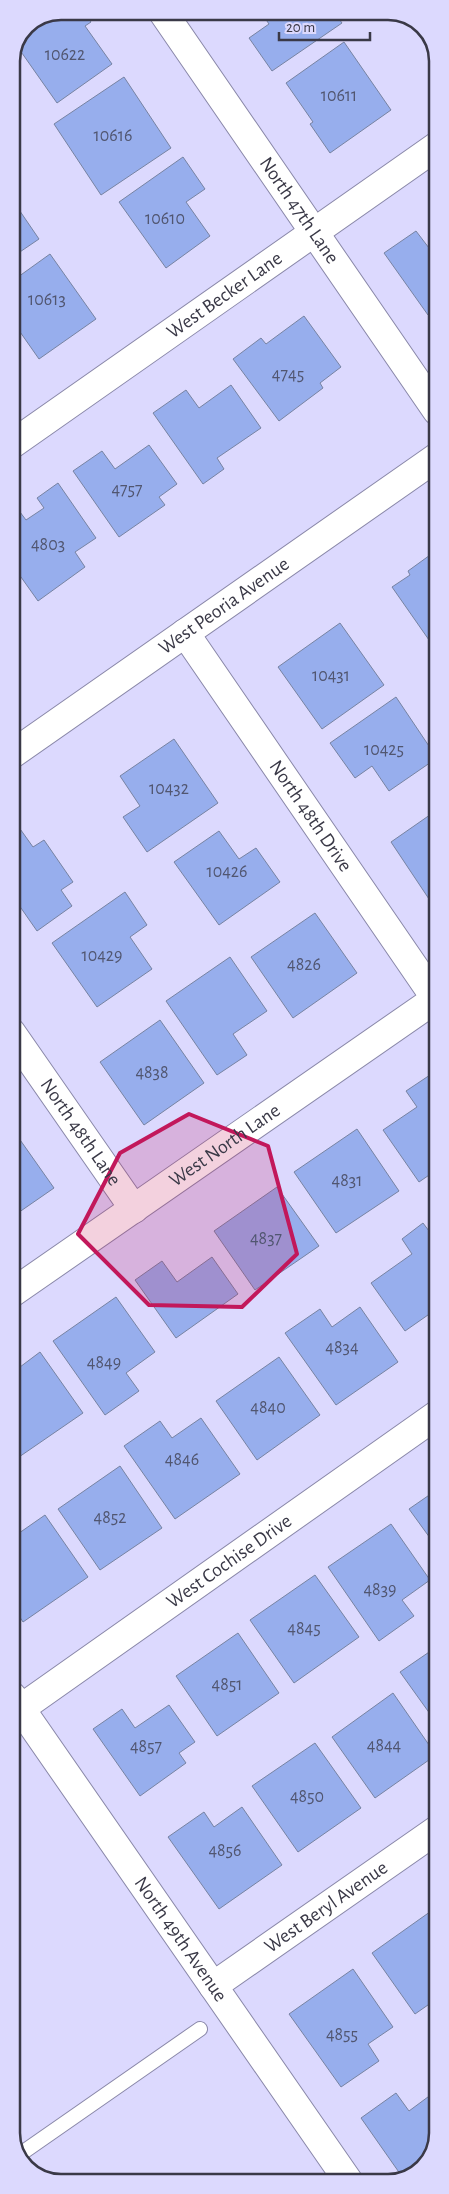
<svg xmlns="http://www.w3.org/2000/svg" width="449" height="2194" font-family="'Alegreya Sans',sans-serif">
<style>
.building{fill:#97aeed;stroke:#7783a2}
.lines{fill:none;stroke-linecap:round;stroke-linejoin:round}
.service-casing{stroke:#8a88a9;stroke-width:16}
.minor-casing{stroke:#8a88a9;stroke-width:30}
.secondary-casing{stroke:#8a88a9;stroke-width:30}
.service{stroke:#fff;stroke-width:14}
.minor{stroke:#fff;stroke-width:28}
.secondary{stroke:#fff;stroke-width:28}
.marked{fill:#c2185b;fill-opacity:0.2;stroke:#c2185b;stroke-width:4;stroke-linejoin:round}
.labels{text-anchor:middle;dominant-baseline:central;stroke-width:4;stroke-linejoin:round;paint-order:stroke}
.number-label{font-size:18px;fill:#515670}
.street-label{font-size:20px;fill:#3a3947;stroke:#dcd9fe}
.rim{fill:none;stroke:#3a3947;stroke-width:2.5}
</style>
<rect width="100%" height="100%" fill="#dcd9fe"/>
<path class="building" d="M61 11H83L91 22 85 26 112 64 57 103 17 46 26 26Z
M260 11 334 12 342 23 272 71 249 38 269 24Z
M344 42 391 110 330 153 310 124 313 122 286 83Z
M124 77 171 148 101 195 54 124Z
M183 157 205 189 186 202 210 236 166 268 119 202Z
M11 198 39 239 11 258Z
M416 231 429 248 437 242V308L428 315 384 253Z
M50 254 96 319 39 359 11 319V282Z
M304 316 341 367 320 383 323 388 279 421 233 359 261 338 266 344Z
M231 385 261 428 217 458 224 469 203 484 153 413 186 390 199 408Z
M149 445 177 484 159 497 165 505 119 537 73 471 102 451 115 469Z
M58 483 96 538 75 552 85 567 38 601 11 563V513L17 508 26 520 44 508 37 498Z
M437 550V649L436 650 392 587 410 575 408 571Z
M340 623 384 685 322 729 278 667Z
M396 697 437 758 389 791 372 766 355 778 330 743Z
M174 739 218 803 147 852 123 817 140 806 120 776Z
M437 810V911L391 842Z
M18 826 33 847 44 840 73 882 61 890 72 906 37 931 14 898 11 900V831Z
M219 831 239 859 256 848 280 882 219 925 174 862Z
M125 892 147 925 130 937 152 969 97 1007 52 943Z
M315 913 357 973 293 1018 251 957Z
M230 957 267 1011 233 1034 247 1055 217 1075 166 1001Z
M160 1020 204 1083 144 1125 100 1062Z
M436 1071 438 1073V1169L419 1182 383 1130 417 1107 406 1091Z
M11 1127 54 1188 15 1215 12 1210Z
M357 1129 399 1191 336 1233 294 1172Z
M277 1187 319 1246 255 1290 214 1231Z
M423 1223 438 1243V1308L405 1331 371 1283 412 1254 402 1239Z
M212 1257 238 1294 176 1338 135 1280 162 1261 177 1282Z
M116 1297 155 1352 126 1373 139 1391 105 1415 53 1341Z
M360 1307 398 1362 336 1405 285 1333 320 1309 332 1327Z
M40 1352 83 1413 19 1457 12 1447V1373Z
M279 1357 320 1415 257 1460 216 1401Z
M201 1418 240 1474 175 1519 124 1446 160 1421 172 1438Z
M120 1466 162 1528 100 1570 58 1509Z
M438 1489V1549L409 1509Z
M45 1515 88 1577 23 1622 12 1605V1538Z
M391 1524 430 1580 402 1600 414 1616 379 1641 328 1567Z
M315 1575 359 1637 294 1683 250 1620Z
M238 1633 279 1693 217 1736 176 1676Z
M435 1648 438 1652V1725L400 1672Z
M393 1693 436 1755 375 1798 332 1737Z
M169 1705 195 1742 179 1753 186 1763 140 1796 93 1729 122 1709 135 1728Z
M315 1743 361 1808 298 1852 252 1786Z
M242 1807 282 1865 219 1909 168 1837 204 1812 214 1827Z
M434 1909 438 1914V1998L415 2014 372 1953Z
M353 1969 393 2027 368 2044 379 2061 341 2087 289 2014Z
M436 2091 438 2133 425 2166 403 2178 361 2118 396 2093 409 2111Z"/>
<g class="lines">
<g class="service-casing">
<path id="service" d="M19 2155 200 2029"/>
</g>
<g class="minor-casing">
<g id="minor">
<path id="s1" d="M162 11 437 411"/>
<path id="s2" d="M11 445 437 146"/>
<path id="s3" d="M185 633 436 999"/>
<path id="s4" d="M11 1032 134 1209"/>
<path id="s5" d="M12 1293 437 998"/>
<path id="s6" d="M12 1696 349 2182"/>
<path id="s7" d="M20 1709 438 1414"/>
<path id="s8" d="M213 1986 438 1829"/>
</g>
</g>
<g class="secondary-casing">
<g id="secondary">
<path id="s9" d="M11 755 437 457"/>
</g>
</g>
<use href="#service" class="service"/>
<use href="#minor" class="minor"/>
<use href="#secondary" class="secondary"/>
</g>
<path class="marked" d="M189 1114 268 1146 297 1254 242 1307 149 1305 78 1234 120 1153Z"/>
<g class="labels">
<g class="number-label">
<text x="65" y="55">10622</text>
<text x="339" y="96">10611</text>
<text x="113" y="136">10616</text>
<text x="165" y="219">10610</text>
<text x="47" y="300">10613</text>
<text x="288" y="375">4745</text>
<text x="127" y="490">4757</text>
<text x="48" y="545">4803</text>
<text x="331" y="676">10431</text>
<text x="384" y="750">10425</text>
<text x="169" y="789">10432</text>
<text x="227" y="872">10426</text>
<text x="102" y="956">10429</text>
<text x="304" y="965">4826</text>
<text x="152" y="1073">4838</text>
<text x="347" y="1181">4831</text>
<text x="266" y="1239">4837</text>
<text x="342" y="1348">4834</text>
<text x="104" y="1363">4849</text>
<text x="268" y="1408">4840</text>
<text x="182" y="1460">4846</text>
<text x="110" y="1518">4852</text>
<text x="380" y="1590">4839</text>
<text x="304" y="1629">4845</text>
<text x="227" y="1685">4851</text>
<text x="384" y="1746">4844</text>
<text x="146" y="1747">4857</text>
<text x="307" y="1797">4850</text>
<text x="225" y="1851">4856</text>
<text x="342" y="2035">4855</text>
</g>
<g class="street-label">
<text stroke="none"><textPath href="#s1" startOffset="242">North 47th Lane</textPath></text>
<text stroke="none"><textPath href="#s2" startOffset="261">West Becker Lane</textPath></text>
<text stroke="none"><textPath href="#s9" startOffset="260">West Peoria Avenue</textPath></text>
<text stroke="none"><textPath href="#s3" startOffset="222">North 48th Drive</textPath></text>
<text stroke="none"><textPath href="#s4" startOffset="122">North 48th Lane</textPath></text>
<text stroke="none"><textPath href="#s5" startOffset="259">West North Lane</textPath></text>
<text stroke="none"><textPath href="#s7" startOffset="256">West Cochise Drive</textPath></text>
<text stroke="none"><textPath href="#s8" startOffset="138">West Beryl Avenue</textPath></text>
<text stroke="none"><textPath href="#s6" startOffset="296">North 49th Avenue</textPath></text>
</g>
</g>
<path d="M0 0H449V2194H0ZM61 20H388A41 41 0 0 1 429 61V2133A41 41 0 0 1 388 2174H61A41 41 0 0 1 20 2133V61A41 41 0 0 1 61 20Z" fill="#dcd9fe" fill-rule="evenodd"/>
<path class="rim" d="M61 20H388A41 41 0 0 1 429 61V2133A41 41 0 0 1 388 2174H61A41 41 0 0 1 20 2133V61A41 41 0 0 1 61 20Z"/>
<path d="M279 32v8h91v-8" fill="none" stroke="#3a3947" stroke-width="2.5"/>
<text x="286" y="32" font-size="15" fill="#3a3947" stroke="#dcd9fe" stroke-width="4" paint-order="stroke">20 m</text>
</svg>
